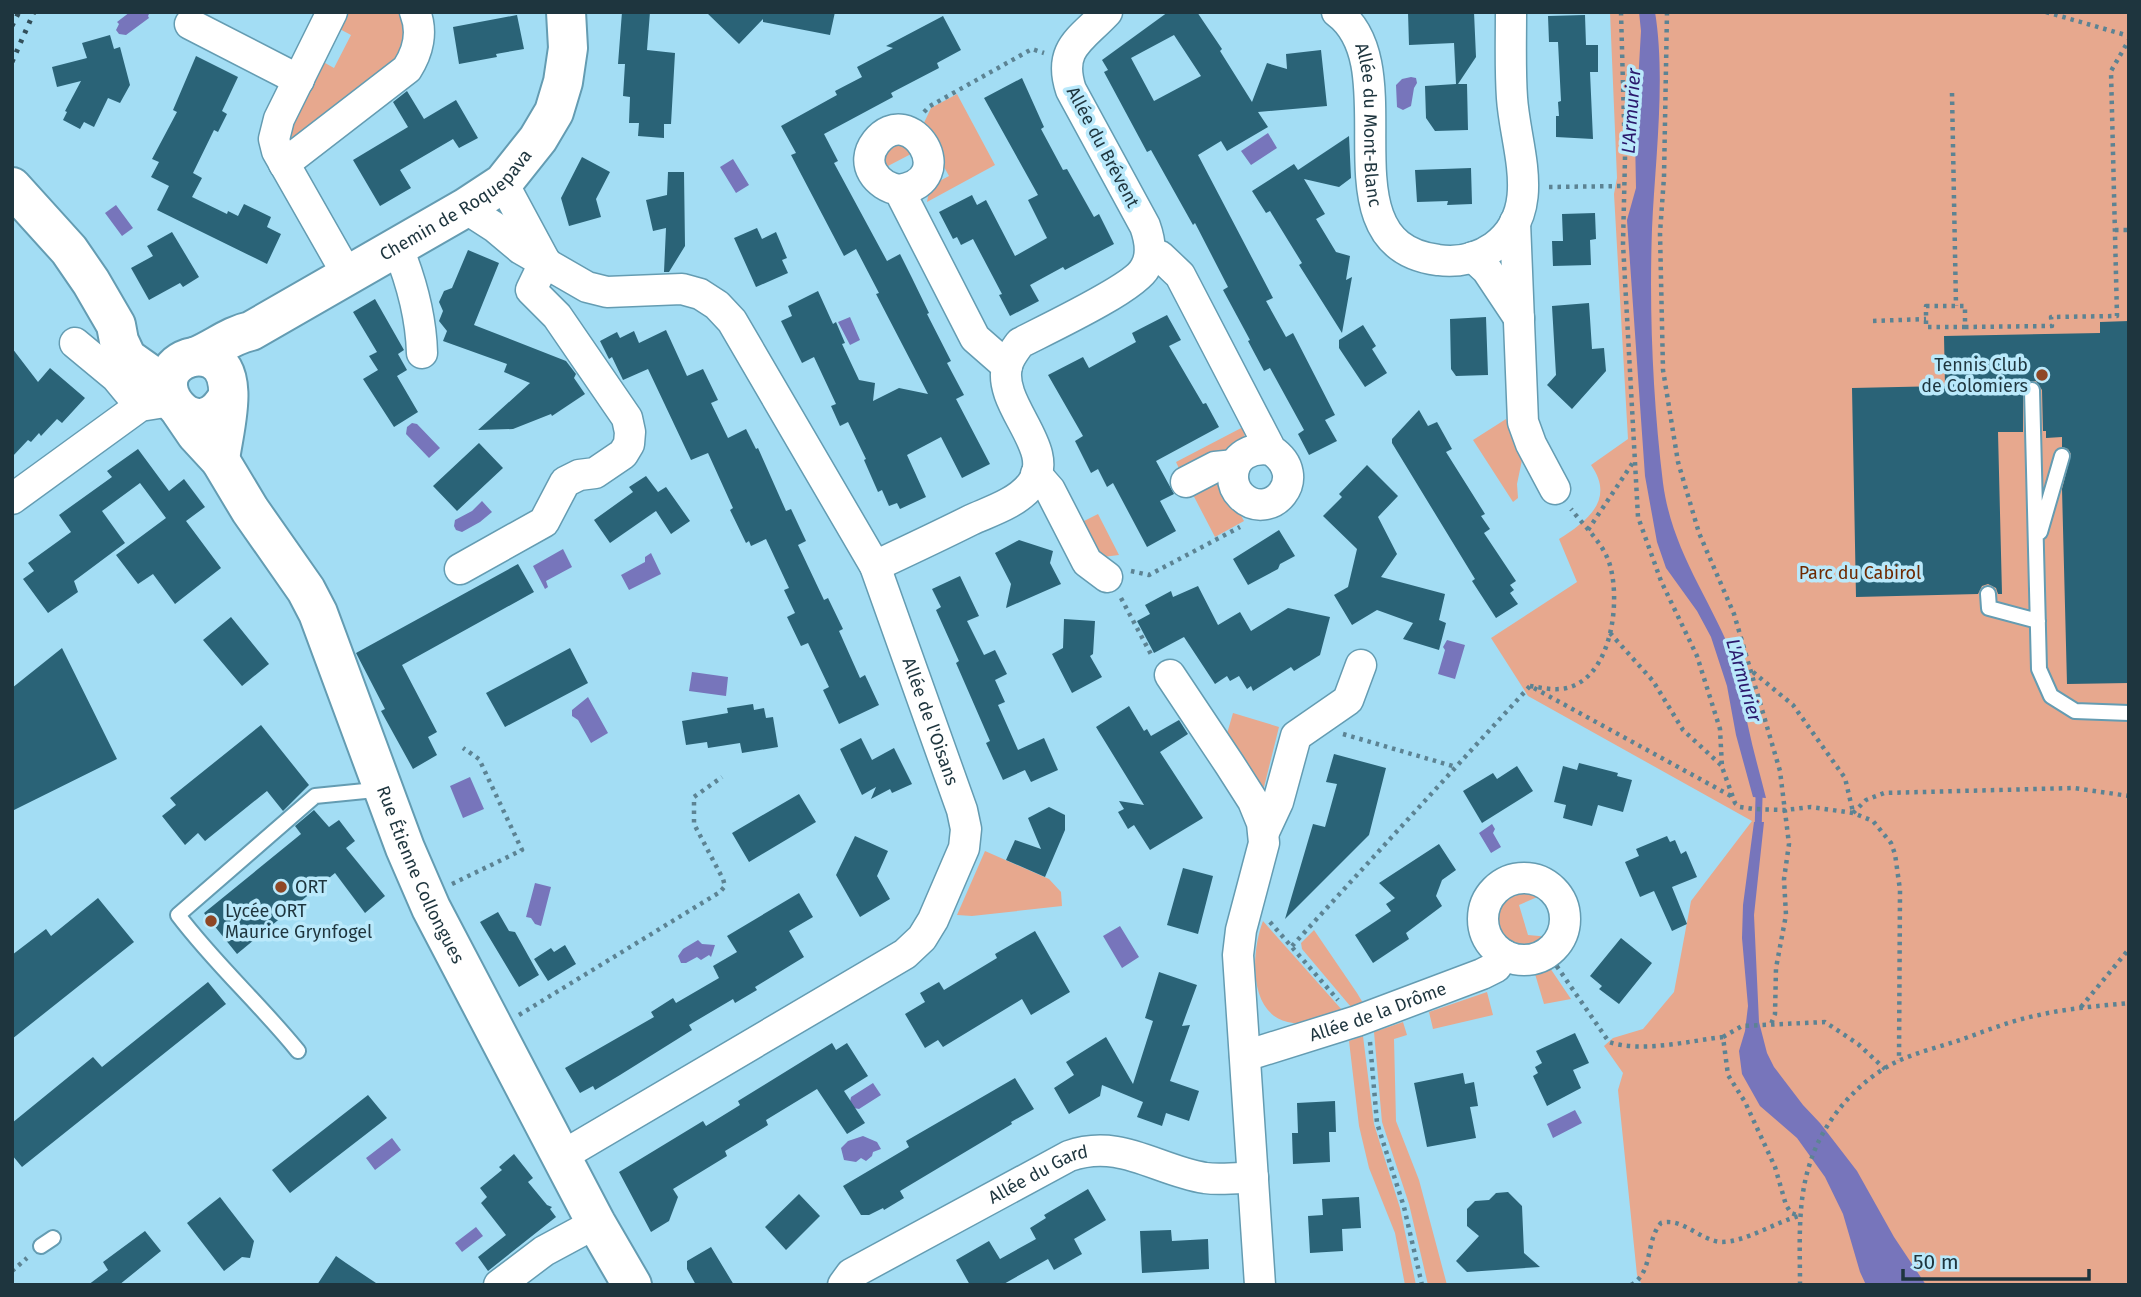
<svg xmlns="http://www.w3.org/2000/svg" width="2141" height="1297" font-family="'Fira Sans',sans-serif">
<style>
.green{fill:#e7a88e}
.water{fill:#7775bb}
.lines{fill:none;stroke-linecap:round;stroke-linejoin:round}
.stream{stroke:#7775bb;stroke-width:7}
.building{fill:#2a6377;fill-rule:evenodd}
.lane-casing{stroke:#649cb2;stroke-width:18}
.street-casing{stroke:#649cb2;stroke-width:33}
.secondary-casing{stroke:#649cb2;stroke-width:42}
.path{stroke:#5c8393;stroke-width:4.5;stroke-dasharray:3.5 5;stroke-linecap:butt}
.lane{stroke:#fff;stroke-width:14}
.street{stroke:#fff;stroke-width:30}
.secondary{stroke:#fff;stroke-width:38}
.rail{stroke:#324e59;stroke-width:5;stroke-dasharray:3.5 7;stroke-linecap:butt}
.poi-dot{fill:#8f4725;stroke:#bae9fb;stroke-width:2.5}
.labels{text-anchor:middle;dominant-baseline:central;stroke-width:7;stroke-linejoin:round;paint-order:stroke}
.street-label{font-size:18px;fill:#1e353e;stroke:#bae9fb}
.poi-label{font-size:18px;fill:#1e353e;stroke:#bae9fb;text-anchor:start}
.park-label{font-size:18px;fill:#6e2901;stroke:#bae9fb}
.water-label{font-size:19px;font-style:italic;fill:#2a186c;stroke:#bae9fb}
</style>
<rect width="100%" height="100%" fill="#a3ddf4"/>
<path class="green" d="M341 12H402L408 33 396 60 293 139 285 138 318 59 334 68 351 35 334 26Z
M1610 12H2129V1285H1642L1637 1275 1618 1090 1623 1073 1604 1046 1613 1038 1643 1029 1674 992 1691 901 1752 821 1528 696 1491 638 1577 582 1559 539C1586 522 1616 500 1591 465L1628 439 1614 194 1617 178Z
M957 94 995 165 927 202 930 186 949 176 922 127 931 108Z
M909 141 911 154 888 166 895 180 890 179 881 150Z
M1506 419 1522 460 1517 484 1518 498 1513 502 1473 440Z
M1245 426 1244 447 1183 477 1176 462Z
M1218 473 1244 521 1215 537 1189 487Z
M1098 514 1119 555 1095 558 1076 525Z
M1233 713 1279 727 1264 787H1260L1226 737Z
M985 851 1049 879 1061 892 1062 906 972 916 957 915Z
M1519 890H1531L1542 895 1519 905 1528 935 1550 937C1510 976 1467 910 1519 890Z
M1263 921 1342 1010C1327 1015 1309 1025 1293 1023 1247 1018 1251 952 1263 921Z
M1314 930 1357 993 1363 1003 1351 1007 1302 949 1301 943Z
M1550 968 1571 999 1544 1004 1535 974Z
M1487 992 1493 1015 1433 1029 1429 1012Z
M1403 1022 1407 1035 1394 1039 1396 1121 1419 1180 1447 1285H1428L1409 1204 1382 1122 1374 1032Z
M1363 1036 1374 1124 1400 1208 1416 1285H1405L1395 1233 1369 1168 1359 1126 1349 1041Z"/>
<path class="water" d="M130 12H150L148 16 149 18 126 35 119 34 116 30 119 24 117 22Z
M1639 12H1655C1666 78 1655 162 1652 229 1649 313 1653 400 1663 483 1672 551 1710 598 1734 659 1742 680 1743 704 1748 726 1753 750 1760 774 1766 798L1753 797 1736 735 1727 686 1711 637 1697 611 1666 568 1657 542 1645 476 1627 220 1636 188 1635 135 1641 31Z
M1411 77 1416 78 1417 83 1414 88 1411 106 1403 110 1397 107 1396 85 1402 79Z
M1268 133 1277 148 1251 165 1241 151Z
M733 159 749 185 736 193 720 167Z
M116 205 133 228 122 236 105 213Z
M850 317 860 340 850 345 838 322Z
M412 423 417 424 440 448 429 458 406 434 407 427Z
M482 501 492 512 480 522 462 532 456 530 454 526 455 520 472 511Z
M563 549 572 567 546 581 548 587 545 589 533 566Z
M651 553 661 574 629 590 621 575 645 562V557Z
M1447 640 1465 645 1455 679 1438 674 1445 650 1443 647Z
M692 672 728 677 726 696 689 691Z
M588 697 608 733 591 743 578 720 572 716V710Z
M470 777 484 809 463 818 450 786Z
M1754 822H1764L1754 915 1759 1022 1767 1053 1774 1067 1803 1105 1820 1123 1857 1171 1894 1237 1926 1285H1866L1860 1272 1843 1214 1825 1177 1797 1138 1760 1106 1742 1074 1739 1051 1745 1031 1748 1006 1742 938 1743 905Z
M1492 824 1495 829 1493 833 1501 847 1491 853 1479 833Z
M535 883 551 887 541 926 535 924 531 918 526 917Z
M1120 926 1139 957 1122 968 1103 936Z
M698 940 702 944 715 945 711 957 709 955 701 960 697 957 686 963H681L678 956 683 949Z
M873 1083 881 1095 859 1109 854 1108 850 1102 851 1097Z
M1575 1110 1582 1123 1553 1138 1547 1124Z
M863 1136 877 1142 881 1149 873 1152 872 1156 866 1161 861 1158 856 1162 844 1160 841 1148 848 1141Z
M392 1138 401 1150 375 1170 366 1158Z
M476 1227 483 1236 462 1252 455 1243Z"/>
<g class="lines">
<path class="stream" d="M1758 832 1759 798 1758 791"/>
</g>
<path class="building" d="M622 12H650L647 50 675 53 671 124H664V138L638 136 639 123H629L630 97 623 96 625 64H618Z
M706 12H835L830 35 763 22V19L739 44Z
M1168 12H1197L1222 49 1220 51 1252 102 1267 63 1287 69 1286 54 1321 50 1327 106 1258 112 1268 127 1227 151 1221 141 1198 155 1273 298 1266 301 1286 337 1293 333 1335 415 1325 420 1337 441 1309 455 1298 434 1304 430 1270 368 1264 371 1248 341 1250 340 1223 290 1228 287 1195 223 1193 225 1151 150 1147 152 1104 72 1108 70 1102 60ZM1174 35 1201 76 1154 101 1131 58Z
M1408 12H1474L1476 57 1458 84H1467L1468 130 1435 131 1426 118 1425 86 1456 84 1454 43 1409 45Z
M517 15 524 49 496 54 497 57 459 64 453 27Z
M1585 15 1586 45H1598V72H1590L1593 139 1556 137V116H1559L1558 102 1561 101 1558 42H1549L1548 16Z
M943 16 961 50 937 63 939 68 891 93 893 97 824 134 838 161 834 163 887 261 900 254 912 278 929 313 927 314 951 361 947 363 964 395 956 399 990 464 962 478 941 437 907 455 926 497 900 509 897 503 889 506 882 490 878 492 864 460 866 459 848 422 840 426 831 406 836 404 814 357 802 363 781 321 792 316 788 306 818 291 833 324 836 322 845 343 842 344 859 380 875 383 873 401 899 388 928 394 876 294 879 293 856 249 844 256 791 155 796 153 781 126 837 95 835 91 862 77 857 67 893 48 886 46Z
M110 35 114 49 120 47 130 85 120 103 108 98 94 127 84 122 80 129 63 120 67 112 65 111 81 81 57 87 52 67 87 58 82 43Z
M196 56 238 77 222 111 227 114 218 132 214 130 193 173 202 178 192 197 227 214 228 211 238 216 244 204 271 217 267 227 281 234 267 264 157 210 169 186 151 177 159 162 152 159 177 112 173 110Z
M1022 78 1044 127 1041 129 1063 170 1067 169 1094 217 1099 214 1114 244 1065 270 1063 267 1030 285 1039 301 1010 316 999 295 1002 294 973 239 961 245 957 237 953 239 939 212 972 195 977 205 986 200 1015 256 1047 238 1028 200 1038 195 984 98Z
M407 91 424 119 456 100 478 138 459 148 453 139 400 170 411 188 380 206 353 160 408 127 393 102Z
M1349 136 1351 178 1339 187 1304 179 1325 214 1316 219 1336 252 1350 256 1346 280 1352 277 1342 333 1299 265 1302 263 1270 211 1266 213 1252 191 1294 164 1298 170Z
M582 157 610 172 596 199 601 217 569 226 561 198Z
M1471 168 1472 204 1447 205 1448 201 1417 202 1415 170Z
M668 172H684L685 246 669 272H664L666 228 653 231 646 200 667 195Z
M1595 213 1596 239 1590 240 1591 265 1553 266 1552 241H1563L1562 214Z
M757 228 762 239 776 232 787 258 782 260 788 273 756 287 734 238Z
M172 232 199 277 183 287 180 283 149 300 131 268 153 256 147 246Z
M468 250 499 263 474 325 566 361 576 374 574 378 585 394 552 416 551 414 513 429 478 430 530 383 504 372 507 364 443 341 447 331 439 321 443 311 439 302 444 291 452 288Z
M375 299 404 350 398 354 407 370 397 376 418 412 394 427 363 379 378 370 369 356 377 352 353 312Z
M1589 303 1592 349 1604 348 1606 371 1572 409 1547 385 1556 375 1552 306Z
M1167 315 1181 340 1169 346 1203 404 1206 403 1219 427 1156 461 1174 494 1160 501 1176 531 1147 547 1113 483 1107 487 1098 469 1091 473 1075 441 1083 436 1048 375 1083 357 1089 368 1136 342 1132 333Z
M1486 317 1488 375 1456 376 1451 369 1450 319Z
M2129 321V683L2067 684 2062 489 2071 454 2068 449 2062 447V437L2046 438V431H2043L2042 390 2036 381 2028 382 2023 386V432H1998L2002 594H1998L1996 588 1988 584 1982 586 1978 594 1856 597 1852 388 1945 386 1944 336 2100 333V322Z
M1363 325 1376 346 1372 349 1387 373 1365 387 1339 348V340Z
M666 330 687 376 703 369 718 400 711 403 728 438 746 429 756 449 758 448 786 511 791 509 806 541 798 545 824 600 828 598 843 629 839 631 860 678 865 675 879 705 839 724 823 690 829 687 808 643 801 646 787 617 795 613 784 590 789 588 766 539 751 546 749 541 746 543 730 510 733 508 708 453 691 460 648 369 623 380 612 357 609 359 600 341 617 332 620 338 634 331 639 343Z
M12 348 38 382 50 368 85 398 62 423 57 419 41 436 39 433 31 442 28 440 12 457Z
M1419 410 1428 426 1437 422 1452 449 1446 452 1485 514 1481 516 1490 529 1484 533 1516 581 1510 585 1514 590 1510 593 1518 604 1496 618 1472 581 1475 579 1392 443V439Z
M479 443 503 468 457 511 433 486Z
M138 449 169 491 184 479 205 507 186 521 221 568 175 604 153 574 138 584 116 555 166 518 140 483 102 511 125 543 74 581 78 592 48 613 23 579 34 571 28 563 71 532 59 515 112 477 107 471Z
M1367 465 1398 496 1378 517 1397 554 1381 577 1445 594 1439 620 1446 623 1439 650 1403 639 1413 623 1377 610 1352 625 1334 595 1348 587 1357 549 1323 516 1342 497 1339 494Z
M646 476 658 492 666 487 690 521 671 534 656 511 610 543 594 520 633 492 629 487Z
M1279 530 1295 556 1280 564 1278 569 1248 585 1233 559Z
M1019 540 1053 551 1050 563 1061 584 1006 608 1011 584 995 553Z
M518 564 534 592 402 665 437 732 428 737 437 755 413 769 381 711 385 709 356 653Z
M960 576 979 616 967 621 984 655 995 650 1007 674 995 680 1005 702 998 705 1018 750 1044 738 1058 770 1031 782 1025 770 1003 780 986 743 990 741 956 663 959 661 936 610 941 607 932 589Z
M1198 586 1218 625 1240 612 1251 631 1288 608 1330 617 1320 655 1294 671 1291 667 1253 691 1251 686 1247 689 1239 676 1230 681 1227 676 1215 684 1184 637 1154 653 1137 621 1150 614 1145 605 1171 591 1173 597Z
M231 617 269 664 242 686 203 640Z
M1064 619 1095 621 1093 654 1090 656 1102 677 1072 693 1052 654 1063 648Z
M62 648 117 759 12 811V688Z
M570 648 588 683 505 727 486 693Z
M753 704 754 710 764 708 766 718 773 717 778 747 742 753 740 743 708 748 707 742 686 745 682 721 728 713 727 708Z
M1129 706 1144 731 1147 729 1151 736 1179 720 1188 734 1160 752 1203 818 1150 850 1134 825 1128 829 1118 812 1124 809 1119 801 1144 805 1096 727Z
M261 725 309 785 283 811 267 791 205 841 198 833 185 845 162 816 176 805 170 798Z
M861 738 872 760 894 748 912 784 892 793 890 789 871 799 876 787 862 795 840 749Z
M1334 754 1386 768 1369 835 1285 919 1313 824 1325 827 1337 784 1326 782Z
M1579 763 1618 773 1617 776 1632 780 1623 812 1598 805 1592 826 1563 818 1566 805 1554 802 1563 766 1577 770Z
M1517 766 1533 791 1482 823 1463 791 1493 773 1497 779Z
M799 794 816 822 749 862 732 833Z
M1049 807 1065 815V830L1045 877 1006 860 1015 840 1041 849 1028 818Z
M314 810 329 827 339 820 355 841 346 848 385 896 365 913 335 873 237 954 204 913 301 834 295 826Z
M855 836 888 851 877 876 890 899 860 917 836 875Z
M1667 836 1670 842 1675 840 1681 854 1686 851 1697 877 1672 887 1687 924 1672 931 1654 891 1640 897 1625 862 1639 856 1636 849Z
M1439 844 1456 870 1442 880 1436 896 1442 906 1406 933 1409 939 1373 963 1355 935 1391 911 1386 904 1395 898 1379 883Z
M1183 868 1213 876 1198 934 1167 925Z
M799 893 813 917 789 931 804 957 755 987 757 990 735 1003 733 999 689 1025 692 1030 620 1075 595 1090 593 1086 580 1093 565 1068 654 1017 651 1012 673 998 676 1003 719 978 713 966 737 952 727 936Z
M98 898 134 942 12 1039V955L46 929 51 936Z
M498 912 509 931 515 932 539 975 519 987 480 922Z
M1035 931 1070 992 1031 1015 1022 999 943 1047 938 1040 925 1048 905 1014 925 1002 920 993 939 982 944 990 997 958 995 954Z
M1621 938 1652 963 1619 1004 1599 989 1602 986 1590 976Z
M565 945 576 964 548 981 534 959 551 948 554 952Z
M1159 972 1197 985 1182 1026 1190 1025 1170 1081 1199 1091 1189 1121 1166 1113 1162 1126 1137 1117 1143 1102 1102 1085 1100 1096 1069 1114 1054 1088 1074 1075 1066 1062 1106 1037 1133 1084 1153 1021 1145 1018Z
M208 982 226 1004 22 1167 12 1155V1123L93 1057 102 1067Z
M1575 1033 1589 1063 1573 1070 1581 1088 1547 1106 1533 1076 1538 1073 1535 1067 1542 1063 1536 1051Z
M832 1043 836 1050 847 1043 868 1076 844 1091 865 1123 847 1134 817 1089 766 1120 768 1125 725 1151 727 1156 673 1189 678 1197 669 1221 651 1232 619 1172 703 1121 706 1126 740 1105 738 1101Z
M1463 1073 1465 1084 1474 1082 1478 1106 1470 1107 1476 1138 1427 1147 1414 1083Z
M1015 1078 1034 1109 1011 1122 1012 1124 900 1191 904 1198 884 1210 883 1208 869 1215H861L843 1186 909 1147 906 1141Z
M368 1095 387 1118 290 1193 272 1170Z
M1335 1101 1336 1132H1329L1330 1162 1293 1164 1292 1133H1298L1297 1103Z
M514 1154 533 1178 528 1182 547 1205 552 1207 550 1209 556 1217 488 1271 478 1257 506 1235 481 1203 487 1197 480 1188 502 1170 499 1167Z
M1088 1189 1106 1220 1074 1239 1082 1254 1054 1270 1048 1259 1002 1285H970L956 1260 989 1241 1000 1259 1036 1239 1030 1228 1046 1218 1044 1215Z
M1508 1192 1522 1206 1524 1253 1540 1267 1467 1272 1456 1261 1479 1236 1467 1226V1209L1475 1201 1489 1200 1496 1193Z
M799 1194 820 1216 786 1250 765 1227Z
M220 1197 254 1241 250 1258 242 1257 224 1271 187 1223Z
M1359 1197 1361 1228 1342 1229 1343 1251 1310 1253 1308 1216 1323 1215 1322 1199Z
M1171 1230 1172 1241 1208 1239 1209 1269 1142 1273 1140 1231Z
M145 1231 161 1251 119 1285H88L108 1270 103 1262Z
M711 1247 734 1285H696L687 1269V1261Z
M336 1256 346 1263 379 1285H317Z"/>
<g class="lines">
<g class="lane-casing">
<path id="lane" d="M2032 390 2039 669 2051 696 2075 711 2129 713
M2040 532 2062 456
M1988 594 1989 608 2038 621
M298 1051C260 1004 215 964 178 915L315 796 365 791 380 785
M41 1246 53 1238"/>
</g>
<g class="street-casing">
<g id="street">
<path d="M332 12 279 119 274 139 277 151 347 274"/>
<path id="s1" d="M1337 12C1413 68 1316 245 1438 260 1458 263 1478 258 1494 247 1544 211 1515 147 1512 98 1510 69 1511 41 1511 12"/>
<path d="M190 24 299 80"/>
<path d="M284 164 407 69C418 52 423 32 415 12"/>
<path d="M503 183 545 261"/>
<path d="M899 190C962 180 910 99 876 142 859 164 877 186 899 190L975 338 1007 366"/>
<path id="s2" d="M465 208 496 228 521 249 587 287 607 292 682 289 700 294 717 305 732 321 875 566 962 810 966 829 964 848 933 920 922 938 905 954 562 1156"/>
<path d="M1515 222 1523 422 1531 444 1555 489"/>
<path d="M397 246C411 280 421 316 422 353"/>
<path d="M1150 254 1160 256 1180 275 1271 450C1312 477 1270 524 1241 496 1236 491 1233 484 1233 477 1233 455 1252 447 1271 450"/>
<path d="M1473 257 1487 270 1519 318"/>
<path d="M75 343 116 377 140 406"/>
<path d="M1036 474 1050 490 1087 562 1107 577"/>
<path d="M1186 482 1215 467 1235 465"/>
<path d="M12 499 140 406 171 401"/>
<path d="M875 566C907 551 939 536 971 520 991 511 1017 503 1031 485 1059 450 997 406 1007 366 1009 357 1015 350 1020 343 1045 330 1135 288 1145 268 1153 255 1150 240 1145 226L1071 90C1057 48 1082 39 1107 12"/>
<path d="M460 569 544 522 565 482 579 475 595 473 623 454 629 444 630 432 627 418 557 316 531 290 545 261"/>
<path d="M1170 675 1230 765 1253 801 1262 823 1264 843 1241 930 1238 955 1260 1285"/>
<path d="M1264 832 1278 802 1296 736 1348 700 1361 665"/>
<circle cx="1524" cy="919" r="41"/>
<path id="s3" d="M1245 1056 1357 1021 1482 974 1496 967 1504 955"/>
<path d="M499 1285 544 1251 596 1223"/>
<path id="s4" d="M843 1285 851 1274 1069 1156C1120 1138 1156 1170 1205 1178 1221 1180 1237 1178 1253 1177"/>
</g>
</g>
<g class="secondary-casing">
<g id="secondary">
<path d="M12 187 69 250 91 282 116 325 119 341 127 358 168 387"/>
<path id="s5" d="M197 356C216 348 231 335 251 331L465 208 503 183 538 139 554 112 563 82 568 48 566 12"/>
<path id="s6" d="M181 412 196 434 220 460 250 510 306 590 318 613 405 848 431 908 596 1223 632 1285"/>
<path d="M220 460C223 432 242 372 211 359 204 356 196 356 189 358 136 376 196 456 228 396"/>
</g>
</g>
<path class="path" d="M1621 12 1625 158 1623 244 1638 517 1661 581 1697 656 1720 729 1722 767 1735 803 1740 807 1753 809 1785 810 1811 807 1853 813 1873 821 1891 843 1895 854 1900 890 1899 1061
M1667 12 1664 177 1660 233 1663 370 1678 462 1699 533 1734 614 1780 771 1789 844 1784 879 1786 915 1776 968 1775 1014 1771 1024
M2046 12 2129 36
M1952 93 1956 306
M924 112 930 106 1032 49 1044 53
M1549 187 1623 186
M2115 230H2129
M1926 306H1965V327H1926Z
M1873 321 1926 319
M1965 327 2052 326 2051 317 2117 316 2111 71 2129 40
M1588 530 1634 461
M1131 571 1149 575 1240 527
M1121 598 1153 658
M1610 633 1653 681 1683 730 1722 766
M1753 672 1793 705 1845 778 1853 812
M1530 686C1544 688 1559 692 1573 686 1613 670 1621 598 1609 562 1602 542 1584 526 1571 509
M1534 688 1731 796
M1343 734 1456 767
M1853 813 1866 800 1884 793 2074 788 2129 796
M452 884 522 850 479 759 463 748
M1270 922 1338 1000
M1292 946 1530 686
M1547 952 1609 1042C1641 1053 1689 1041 1723 1037L1728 1075 1745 1102 1775 1167 1786 1205 1791 1213 1800 1216
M2081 1007 2129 949
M519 1015 720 892 725 886 723 879 694 824V797L722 777
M1723 1037 1742 1026 1825 1022 1858 1044 1885 1069
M1370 1042 1377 1123 1404 1207 1422 1285
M12 1271 27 1258
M1631 1285C1654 1272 1645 1241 1661 1223 1683 1217 1700 1241 1722 1242 1745 1242 1776 1222 1799 1216
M1800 1285C1800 1245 1797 1202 1810 1163 1823 1121 1858 1080 1898 1061 1918 1052 1942 1046 1963 1039 1988 1030 2013 1020 2039 1015 2069 1008 2099 1006 2129 1003"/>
<use href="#lane" class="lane"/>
<use href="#street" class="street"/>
<use href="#secondary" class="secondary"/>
<path class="rail" d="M12 26 19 12
M12 62 34 12"/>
</g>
<g class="poi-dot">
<circle cx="2042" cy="375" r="7"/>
<circle cx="281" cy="887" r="7"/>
<circle cx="211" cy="921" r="7"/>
</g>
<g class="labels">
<g class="street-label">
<text stroke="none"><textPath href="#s1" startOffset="122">Allée du Mont-Blanc</textPath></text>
<text transform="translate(1103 147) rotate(62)">Allée du Brévent</text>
<text stroke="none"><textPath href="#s5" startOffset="301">Chemin de Roquepava</textPath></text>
<text stroke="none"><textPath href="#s2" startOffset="751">Allée de l'Oisans</textPath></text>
<text stroke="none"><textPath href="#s6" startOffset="525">Rue Étienne Collongues</textPath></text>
<text stroke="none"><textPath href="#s3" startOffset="140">Allée de la Drôme</textPath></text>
<text stroke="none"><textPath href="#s4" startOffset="226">Allée du Gard</textPath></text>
</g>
<g class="poi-label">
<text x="2028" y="365" text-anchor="end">Tennis Club<tspan x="2028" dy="21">de Colomiers</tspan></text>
<text x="295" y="887">ORT</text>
<text x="225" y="911">Lycée ORT<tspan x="225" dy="21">Maurice Grynfogel</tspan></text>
</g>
<g class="park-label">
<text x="1860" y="573">Parc du Cabirol</text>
</g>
<g class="water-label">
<text transform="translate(1631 111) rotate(-86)">L'Armurier</text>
<text transform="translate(1744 680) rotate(74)">L'Armurier</text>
</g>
</g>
<rect width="2141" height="1297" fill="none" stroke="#1e353e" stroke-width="28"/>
<path d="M1903 1269v10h186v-10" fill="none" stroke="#1e353e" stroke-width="3.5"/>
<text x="1913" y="1269" font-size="21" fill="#1e353e" stroke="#bae9fb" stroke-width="5" paint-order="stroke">50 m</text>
</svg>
